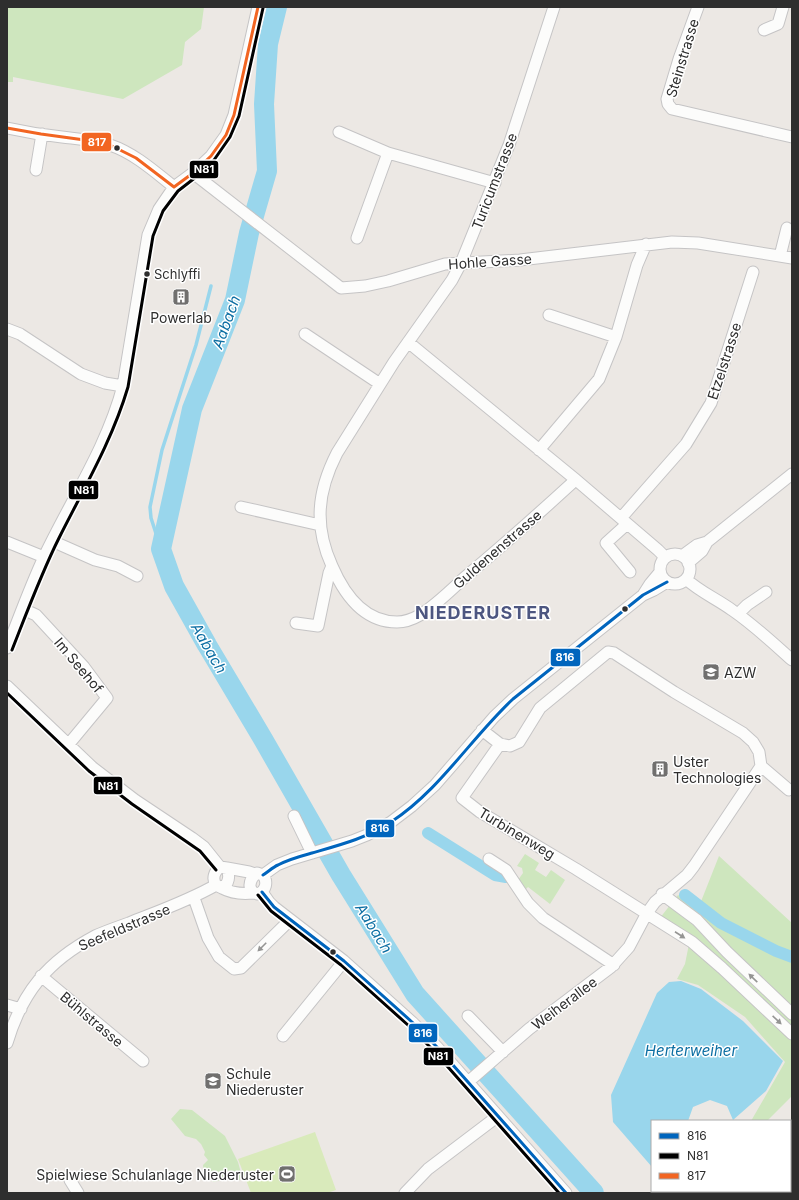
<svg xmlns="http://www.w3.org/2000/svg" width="799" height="1200" font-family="Inter,sans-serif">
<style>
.green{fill:#cee6be}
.pitch{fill:#d9eabb}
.water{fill:#99d6ec}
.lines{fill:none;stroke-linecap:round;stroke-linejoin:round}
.stream{stroke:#99d6ec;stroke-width:3.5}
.canal{stroke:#99d6ec;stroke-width:12}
.river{stroke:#99d6ec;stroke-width:20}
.minor-casing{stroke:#c5c4c5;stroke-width:13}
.minor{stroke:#fcfcfb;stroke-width:11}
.bus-1-casing{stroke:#fff;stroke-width:6}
.bus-2-casing{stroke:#fff;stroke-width:6}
.bus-3-casing{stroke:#fff;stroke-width:6}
.bus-1{stroke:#0065bd;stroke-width:3}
.bus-2{stroke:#000;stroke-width:3}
.bus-3{stroke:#f26522;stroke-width:3}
.oneway{fill:#959594}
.bus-dot{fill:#2e2e2e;stroke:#fff;stroke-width:1.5}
.labels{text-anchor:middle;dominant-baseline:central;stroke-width:3;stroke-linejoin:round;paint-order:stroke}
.bus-label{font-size:13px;fill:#2e2e2e;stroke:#fff;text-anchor:start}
.street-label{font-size:14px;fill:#2e2e2e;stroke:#fff}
.poi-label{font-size:14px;fill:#2e2e2e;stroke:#fff;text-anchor:start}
.water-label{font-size:15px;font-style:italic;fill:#0d6fa3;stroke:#fff}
.district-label{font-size:18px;font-weight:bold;letter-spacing:1px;fill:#4d5680;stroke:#fff}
.line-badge{stroke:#fff;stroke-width:1.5}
.badge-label{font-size:11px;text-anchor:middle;font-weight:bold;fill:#fff}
</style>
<rect width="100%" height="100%" fill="#ece8e4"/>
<path class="green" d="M7 7H204L201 29 185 42 182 65 123 99 13 77V82H7Z
M525 854 539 863 535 870 546 877 551 870 565 880 550 904 528 887 526 889 518 880 523 873 522 868 517 866Z
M719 856 792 923V1096L767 1121H751L785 1062 745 1017 698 985 677 979 685 964 689 944 656 923 678 895 698 909Z
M180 1109 192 1110 225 1136 238 1162 241 1173 240 1180H229L226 1178 214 1182 204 1176 203 1165 208 1160 204 1155 205 1152 201 1144 196 1139 185 1136 171 1119Z"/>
<path class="pitch" d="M315 1132 336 1190 327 1193H251L238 1159Z"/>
<path class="water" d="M681 981 701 989 743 1021 783 1061 766 1091 733 1120 727 1106 710 1100 693 1107 688 1121H652V1167L613 1122 611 1095 657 993 669 982Z"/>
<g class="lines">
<path class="stream" d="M247 214 258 203
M161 549 151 518 150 507 162 450 196 345 211 286"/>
<path class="canal" d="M428 833 495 875 506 877
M685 895 721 923 776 951 792 957"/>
<path class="river" d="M277 7 268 44 264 104 267 171 249 233 235 300 192 409 161 549 174 586 207 645 263 739 341 875 415 994 594 1193"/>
<g class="minor-casing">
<path id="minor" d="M554 7 509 145 461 263 452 280 394 362 337 453C317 492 314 526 332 566 344 594 363 622 397 622 405 622 413 619 420 615 436 605 450 591 464 578 500 548 536 516 571 484L575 479
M698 7 679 59 667 99 668 104 672 109 792 137
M764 30 778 24 783 7
M7 128C25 132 43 135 62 137 78 139 94 140 110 145 134 153 154 171 174 187
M339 132 388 153 495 183
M36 170 42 134
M193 173 341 288 365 286 388 281 445 264 520 260 672 242 698 243 792 258
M357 238 388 153
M780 256 787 228
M549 315 616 337
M7 329 20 334 81 374 105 383 123 386
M305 334 380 384
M408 342 575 479 658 550 665 557
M539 450 599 379 616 337 637 265 646 244
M241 507 320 525
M621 518 686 444 711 403 753 272
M627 524 606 543 630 572
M52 541 95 560 118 566 137 576
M7 542 44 557
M660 569a15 15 0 1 1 30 0a15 15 0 1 1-30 0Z
M682 556 697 545 707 542 792 474
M688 563 702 551 707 542
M686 579C700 592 717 599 732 610 754 625 773 643 792 660
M643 595 650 584 660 572
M23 609 36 615 84 667 107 698 68 745
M738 614 747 605 766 592
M296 623 318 626 329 573 332 566
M7 648C19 618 30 587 44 557 71 500 107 447 123 386L148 235 159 209 174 187 193 173 211 156 226 135 234 115 258 7
M7 686 92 767 135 800 192 838 204 847 220 867
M482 730 500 744 510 746 519 742 540 708 608 652 614 653 674 692 743 733 753 742 759 752 761 766 789 790
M500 744 462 798 480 812 576 869 692 942 722 968 792 1034
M294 816 312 853
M489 859 506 870 528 903 543 918 614 965
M220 867 227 868C230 876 229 884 222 888L216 885C212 879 214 872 220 867Z
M227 868 249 872 255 874
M257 873 263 875C268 882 266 891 258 894 246 892 249 879 257 873Z
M263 875 277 865 292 859 352 841 367 835 391 822 412 806 435 785 494 717 513 699 643 595 654 590 667 582
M222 888C231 893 243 894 253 893
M262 892 269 902 274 907 344 961 412 1022 437 1047 566 1193
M662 894 697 920 727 952 792 1014
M194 898 208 938 219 957 234 969 241 968 290 920
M41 976 143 1061
M7 1005 21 1009
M468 1016 503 1052
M283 1036 344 961
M7 1043C22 992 48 961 95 936 106 931 118 927 129 923 159 911 188 901 216 885
M468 1082 529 1029 611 967 629 947 647 913 655 902 687 875 694 866 761 766
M70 1180 78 1193
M405 1193 428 1169 498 1116
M790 1193 792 1191"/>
</g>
<use href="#minor" class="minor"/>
<g class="bus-1-casing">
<path id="bus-1" d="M263 875C268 872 273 867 278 865 289 859 301 856 312 853 340 845 367 838 391 822 440 790 471 738 513 699L643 595 667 582
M262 892 274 907 344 961 412 1022 437 1047 566 1193"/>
</g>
<g class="bus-2-casing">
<path id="bus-2" d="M12 650C27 612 41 574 59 538 84 488 112 441 128 387L153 236 163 211 178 191 196 177 214 160 230 137 239 116 263 8
M7 693 89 771 132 804 200 851 216 870
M258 895 271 911 341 965 409 1026 433 1050 559 1193"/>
</g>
<g class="bus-3-casing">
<path id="bus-3" d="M7 128 41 134 92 141 110 145 136 158 174 187
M174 187 193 173 211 156 226 135 234 115 258 7"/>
</g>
<use href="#bus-1" class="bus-1"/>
<use href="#bus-2" class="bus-2"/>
<use href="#bus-3" class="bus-3"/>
</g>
<defs><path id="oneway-solid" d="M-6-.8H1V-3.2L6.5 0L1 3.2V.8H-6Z"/></defs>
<g class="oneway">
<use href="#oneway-solid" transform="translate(680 935) rotate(33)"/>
<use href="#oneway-solid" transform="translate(262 947) rotate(135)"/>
<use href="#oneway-solid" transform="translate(753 978) rotate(-136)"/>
<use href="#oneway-solid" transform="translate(777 1020) rotate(43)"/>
</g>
<defs>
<g id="building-square" transform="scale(0.9)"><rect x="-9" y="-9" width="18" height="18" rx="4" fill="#706f6e" stroke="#fff"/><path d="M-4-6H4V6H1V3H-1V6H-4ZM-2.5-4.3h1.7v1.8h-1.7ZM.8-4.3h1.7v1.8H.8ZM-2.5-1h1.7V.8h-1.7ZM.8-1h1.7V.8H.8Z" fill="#fff"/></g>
<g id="school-square" transform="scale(0.9)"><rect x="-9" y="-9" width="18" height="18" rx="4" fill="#706f6e" stroke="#fff"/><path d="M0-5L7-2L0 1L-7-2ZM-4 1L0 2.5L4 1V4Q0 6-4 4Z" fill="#fff"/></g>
<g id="stadium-square" transform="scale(0.9)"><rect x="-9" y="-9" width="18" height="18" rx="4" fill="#706f6e" stroke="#fff"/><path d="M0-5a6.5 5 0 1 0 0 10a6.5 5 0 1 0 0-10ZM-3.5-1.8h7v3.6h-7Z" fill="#fff"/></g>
</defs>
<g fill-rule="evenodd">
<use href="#building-square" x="181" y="297"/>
<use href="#school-square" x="711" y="672"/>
<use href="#building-square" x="660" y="769"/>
<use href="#school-square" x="213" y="1081"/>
<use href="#stadium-square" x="287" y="1174"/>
</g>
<g class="bus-dot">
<circle cx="117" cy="148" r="3.5"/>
<circle cx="147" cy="274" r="3.5"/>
<circle cx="625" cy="609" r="3.5"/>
<circle cx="333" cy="952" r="3.5"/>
</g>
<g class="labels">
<g class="bus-label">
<text x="154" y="274">Schlyffi</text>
</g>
<g class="street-label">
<text transform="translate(682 58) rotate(-73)">Steinstrasse</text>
<text transform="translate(494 181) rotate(-69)">Turicumstrasse</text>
<text transform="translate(490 261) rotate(-4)">Hohle Gasse</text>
<text transform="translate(724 361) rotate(-72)">Etzelstrasse</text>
<text transform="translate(497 549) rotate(-41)">Guldenenstrasse</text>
<text transform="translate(79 665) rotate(50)">Im Seehof</text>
<text transform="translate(517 833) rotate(31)">Turbinenweg</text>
<text transform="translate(124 927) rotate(-23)">Seefeldstrasse</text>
<text transform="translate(564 1003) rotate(-37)">Weiherallee</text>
<text transform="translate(92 1019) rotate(40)">Bühlstrasse</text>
</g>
<g class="poi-label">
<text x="181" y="317" text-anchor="middle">Powerlab</text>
<text x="724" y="672">AZW</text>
<text x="673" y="761">Uster<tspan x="673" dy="16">Technologies</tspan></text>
<text x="226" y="1073">Schule<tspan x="226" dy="16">Niederuster</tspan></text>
<text x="274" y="1174" text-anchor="end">Spielwiese Schulanlage Niederuster</text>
</g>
<g class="water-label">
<text transform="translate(226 322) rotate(-70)">Aabach</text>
<text transform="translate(209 648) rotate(60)">Aabach</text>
<text transform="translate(374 928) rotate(58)">Aabach</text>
<text x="691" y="1050">Herterweiher</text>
</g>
<g class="district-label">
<text x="483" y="612">NIEDERUSTER</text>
</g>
</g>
<g class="line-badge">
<rect x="81" y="132" width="31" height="20" rx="4" fill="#f26522"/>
<rect x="189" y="160" width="30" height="19" rx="4" fill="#000"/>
<rect x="68" y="480" width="31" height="20" rx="4" fill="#000"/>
<rect x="550" y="648" width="31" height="19" rx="4" fill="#0065bd"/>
<rect x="93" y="776" width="30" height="19" rx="4" fill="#000"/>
<rect x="365" y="819" width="30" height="19" rx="4" fill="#0065bd"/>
<rect x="408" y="1023" width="30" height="20" rx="4" fill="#0065bd"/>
<rect x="423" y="1047" width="31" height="19" rx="4" fill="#000"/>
</g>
<g class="badge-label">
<text x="97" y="146">817</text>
<text x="204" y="173">N81</text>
<text x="84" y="494">N81</text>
<text x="565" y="661">816</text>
<text x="108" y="790">N81</text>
<text x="380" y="832">816</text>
<text x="423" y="1037">816</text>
<text x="438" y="1060">N81</text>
</g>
<rect width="799" height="1200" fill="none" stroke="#2e2e2e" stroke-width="16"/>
<rect x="651" y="1120" width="140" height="72" fill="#ffffff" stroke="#ababab"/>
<rect x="659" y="1133" width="20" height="6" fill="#0065bd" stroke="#ababab"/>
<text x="687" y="1140" font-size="12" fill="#2e2e2e">816</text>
<rect x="659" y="1153" width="20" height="6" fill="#000000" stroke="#ababab"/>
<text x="687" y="1160" font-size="12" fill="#2e2e2e">N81</text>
<rect x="659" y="1173" width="20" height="6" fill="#f26522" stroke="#ababab"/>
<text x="687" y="1180" font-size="12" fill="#2e2e2e">817</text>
</svg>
